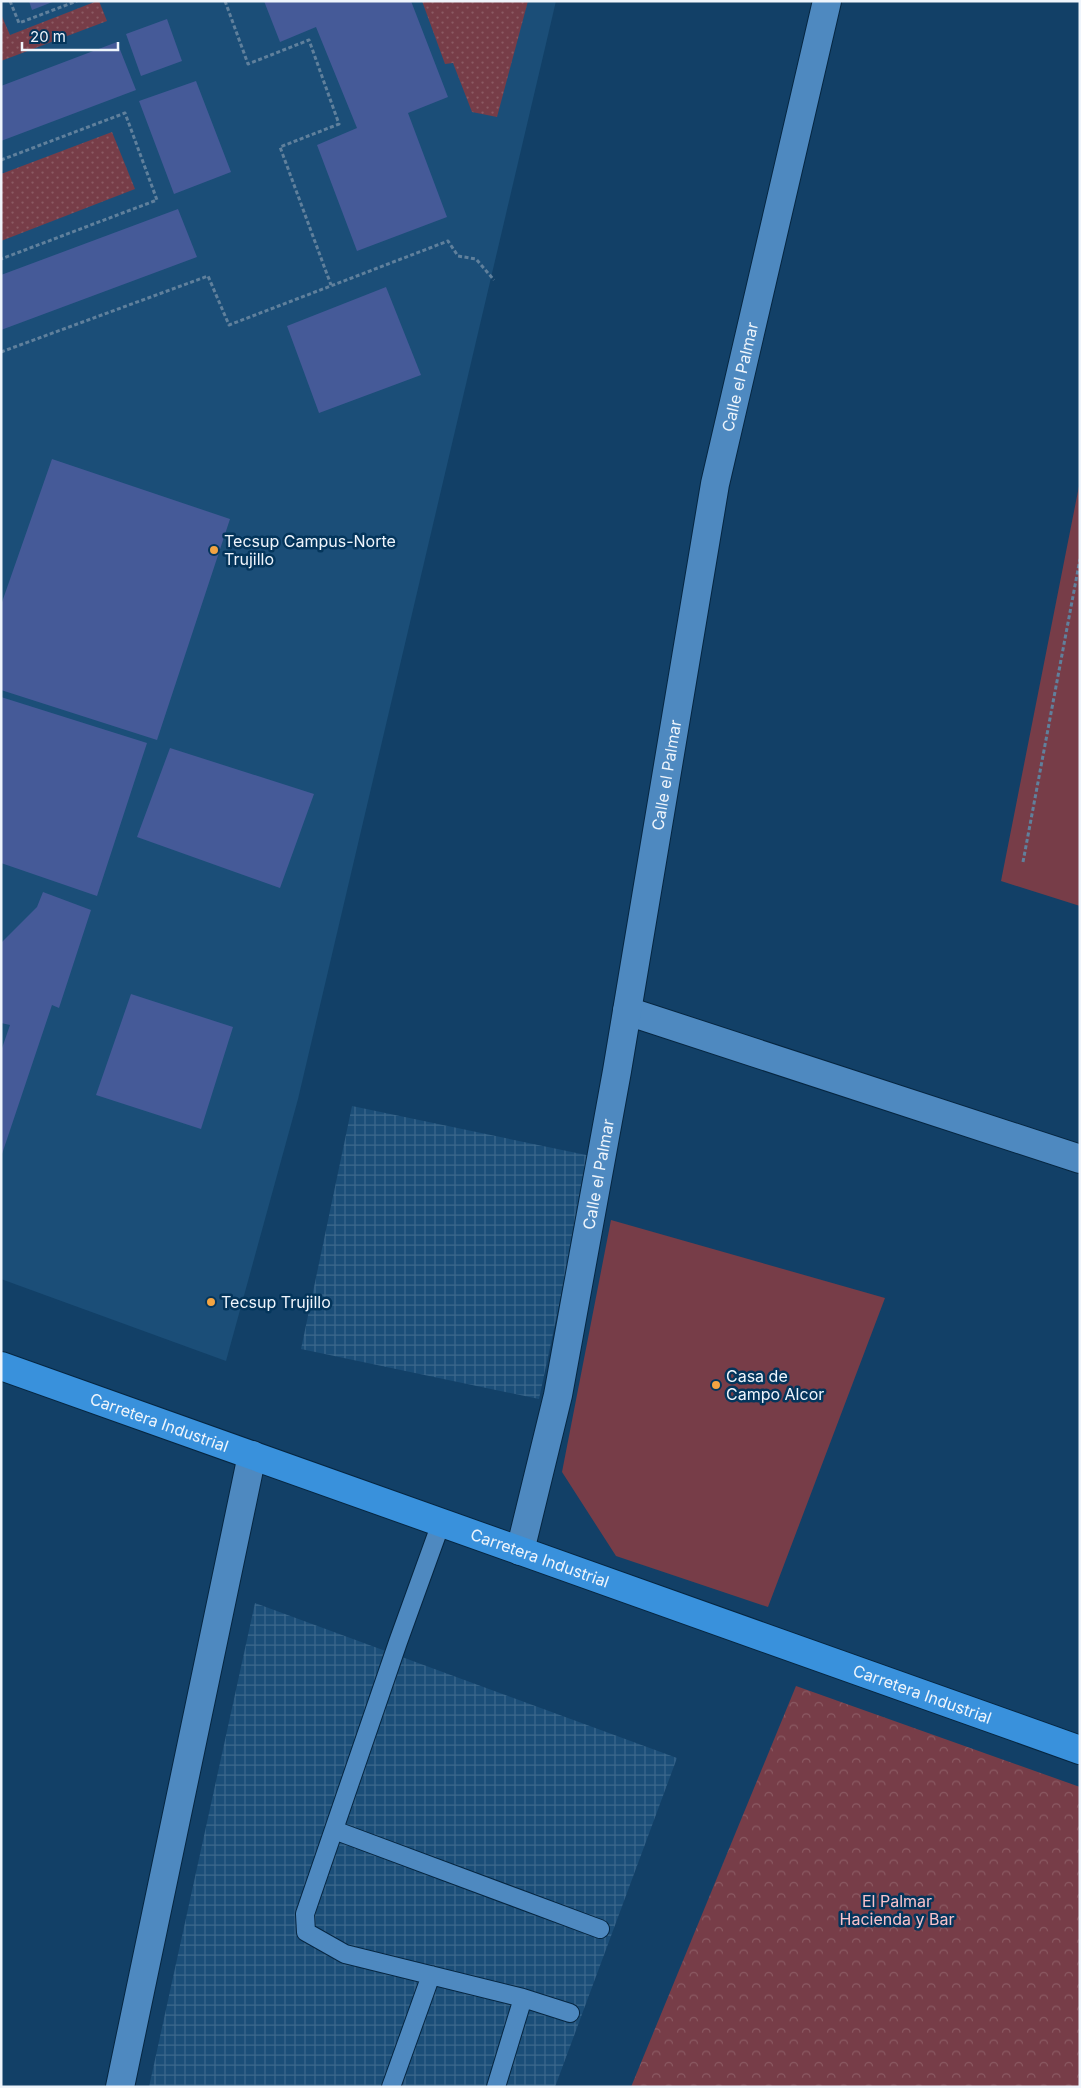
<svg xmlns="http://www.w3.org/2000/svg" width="1081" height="2088" font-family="Inter,sans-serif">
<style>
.built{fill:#1b4e78}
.industrial{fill:url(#industrial-grid)}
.grass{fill:#773d48}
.park{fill:url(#park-crowns)}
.garden{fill:url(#garden-dots)}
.building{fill:#455a98}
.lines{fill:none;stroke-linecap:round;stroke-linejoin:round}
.service-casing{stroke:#062641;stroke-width:20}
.minor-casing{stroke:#062641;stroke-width:30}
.trunk-casing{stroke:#062641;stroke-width:30}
.path{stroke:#60809c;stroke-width:3;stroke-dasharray:4 2.5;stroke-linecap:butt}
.service{stroke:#4e89c0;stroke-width:18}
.minor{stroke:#4e89c0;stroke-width:28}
.trunk{stroke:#3991dc;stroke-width:28}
.poi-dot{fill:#f3a442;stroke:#04355b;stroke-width:2}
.labels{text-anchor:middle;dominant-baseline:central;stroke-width:5;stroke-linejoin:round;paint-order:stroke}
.street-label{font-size:16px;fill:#eff5fc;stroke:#04355b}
.poi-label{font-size:16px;fill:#eff5fc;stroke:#04355b;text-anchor:start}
.park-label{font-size:16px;fill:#f9c3cb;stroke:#04355b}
</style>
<defs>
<pattern id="industrial-grid" width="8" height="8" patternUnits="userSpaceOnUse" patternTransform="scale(1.25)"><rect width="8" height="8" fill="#1b4e78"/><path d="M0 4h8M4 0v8" fill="none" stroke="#3c688c"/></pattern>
<pattern id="park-crowns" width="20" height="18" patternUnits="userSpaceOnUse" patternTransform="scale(1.25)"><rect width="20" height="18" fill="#773d48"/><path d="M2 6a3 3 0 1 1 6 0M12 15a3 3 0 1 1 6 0" fill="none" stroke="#8b5a63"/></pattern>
<pattern id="garden-dots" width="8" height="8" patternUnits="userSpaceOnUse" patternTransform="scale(1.25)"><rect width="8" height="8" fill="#773d48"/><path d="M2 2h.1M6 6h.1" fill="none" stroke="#8b5a63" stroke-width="1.8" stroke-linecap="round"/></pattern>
</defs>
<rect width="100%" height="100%" fill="#124067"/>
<path class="built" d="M1 1H556L298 1099 226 1361 1 1279Z"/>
<path class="industrial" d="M352 1106 591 1156 539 1399 301 1349Z
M255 1603 677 1758 555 2087H149Z"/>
<path class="grass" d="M1080 481V906L1001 881Z
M611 1220 885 1298 768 1607 616 1556 562 1472Z"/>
<path class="park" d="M796 1686 1080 1787V2087H631Z"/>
<path class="garden" d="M97 1H99L107 21 1 61V14L10 35Z
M422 1H528L497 117 472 112 453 63 445 64Z
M112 132 135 189 1 241V174Z"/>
<path class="building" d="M29 1H55L32 10Z
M264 1H411L448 97 408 113 447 217 357 251 317 145 357 128 316 27 280 42Z
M167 19 182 61 141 76 126 34Z
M117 42 136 90 1 141V86Z
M196 81 231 172 174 194 139 101Z
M178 209 197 257 1 330V275Z
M386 287 421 375 319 413 287 326Z
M52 459 230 519 157 740 1 690V605Z
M1 697 147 743 97 896 1 863Z
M170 748 314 794 280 888 137 837Z
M43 892 91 910 59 1008 52 1005 2 1154 1 1051 10 1025 1 1023V943L37 907Z
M131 994 233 1027 201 1129 96 1095Z"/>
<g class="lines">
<g class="service-casing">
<path id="service" d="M441 1523 398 1642 305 1914 306 1932 345 1954 523 1998 570 2013
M334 1830 600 1929
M391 2087 431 1975
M496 2087 523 1998"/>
</g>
<g class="minor-casing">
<g id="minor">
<path d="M627 1011 1080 1159"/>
<path id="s1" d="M520 1551 558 1395 617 1071 715 484 827 1"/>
<path d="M120 2087 252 1455"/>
</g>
</g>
<g class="trunk-casing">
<g id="trunk">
<path id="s2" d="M1 1366 1080 1750"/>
</g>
</g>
<path class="path" d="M10 1 19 23 77 1
M225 1 248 64 309 40 339 124 280 147 331 285
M1 160 125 113 157 200 1 259
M1 352 208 276 229 325 448 241 458 256 476 259 494 280
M1023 862 1080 559"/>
<use href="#service" class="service"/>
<use href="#minor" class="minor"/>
<use href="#trunk" class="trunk"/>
</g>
<g class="poi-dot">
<circle cx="214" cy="550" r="5"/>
<circle cx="211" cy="1302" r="5"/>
<circle cx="716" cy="1385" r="5"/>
</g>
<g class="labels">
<g class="street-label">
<text stroke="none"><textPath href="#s1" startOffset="1195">Calle el Palmar</textPath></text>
<text stroke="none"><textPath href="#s1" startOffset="790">Calle el Palmar</textPath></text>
<text stroke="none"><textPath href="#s1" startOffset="385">Calle el Palmar</textPath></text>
<text stroke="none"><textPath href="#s2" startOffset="168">Carretera Industrial</textPath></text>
<text stroke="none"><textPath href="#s2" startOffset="572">Carretera Industrial</textPath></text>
<text stroke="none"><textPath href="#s2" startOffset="978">Carretera Industrial</textPath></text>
</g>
<g class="poi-label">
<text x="224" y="541">Tecsup Campus-Norte<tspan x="224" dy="18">Trujillo</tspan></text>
<text x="221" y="1302">Tecsup Trujillo</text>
<text x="726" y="1376">Casa de<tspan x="726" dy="18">Campo Alcor</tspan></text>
</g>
<g class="park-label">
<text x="897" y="1901">El Palmar<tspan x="897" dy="18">Hacienda y Bar</tspan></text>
</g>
</g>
<rect width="1081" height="2088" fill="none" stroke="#eff5fc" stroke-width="5"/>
<path d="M22 42v8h96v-8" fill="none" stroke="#eff5fc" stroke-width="2.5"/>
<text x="30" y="42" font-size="15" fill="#eff5fc" stroke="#04355b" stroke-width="4" paint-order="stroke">20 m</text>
</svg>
